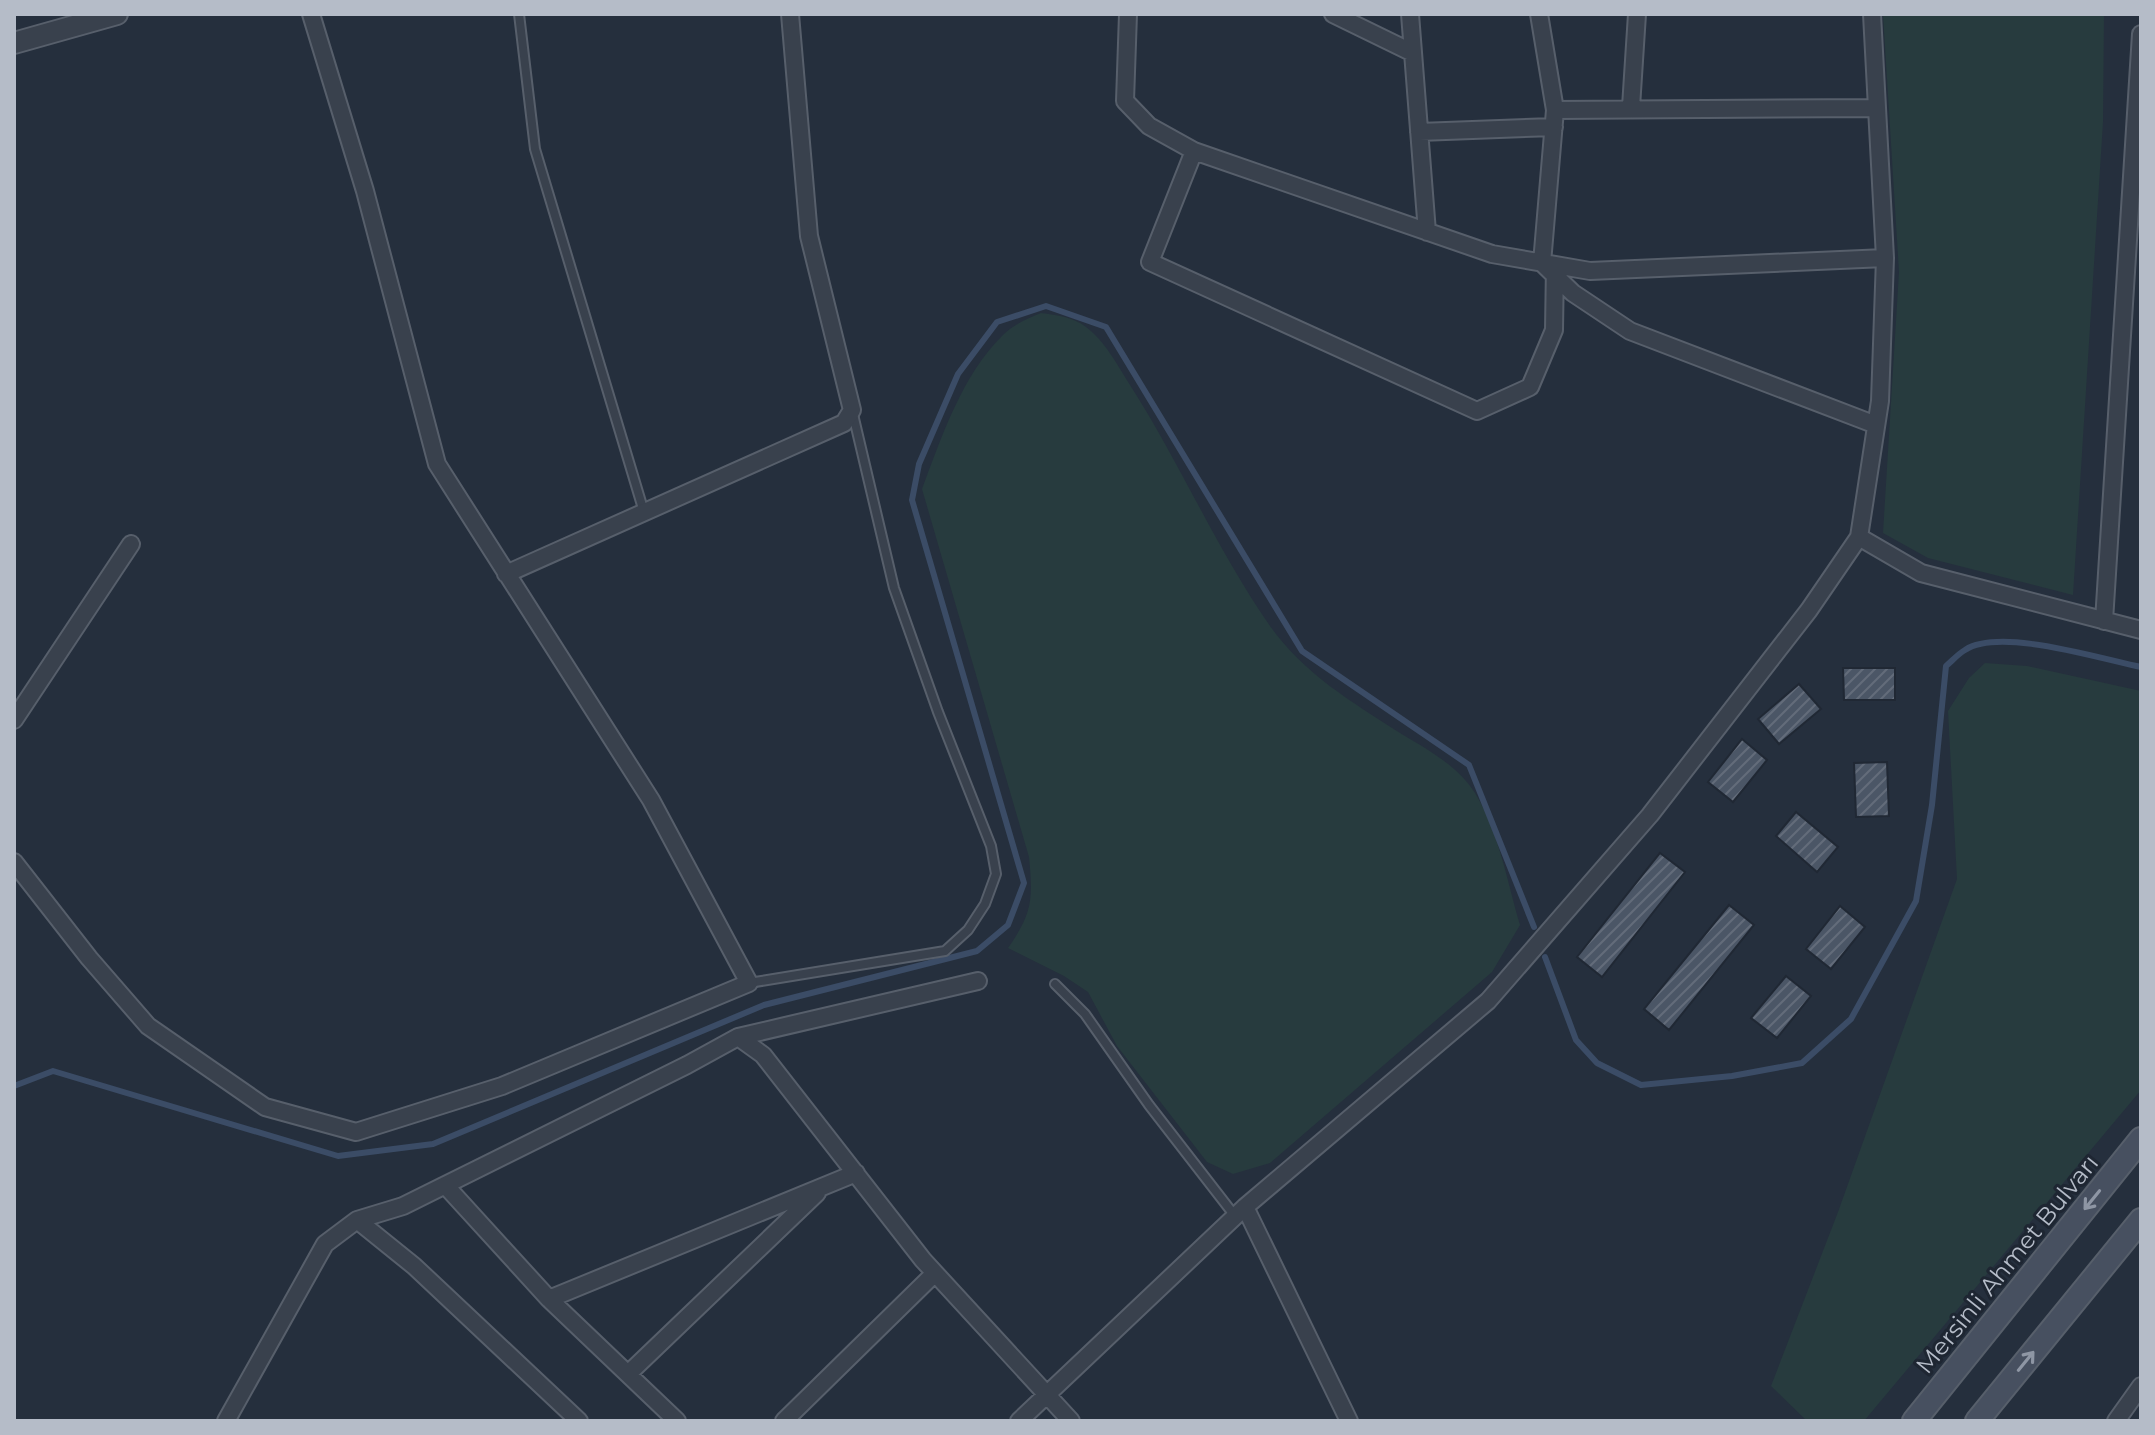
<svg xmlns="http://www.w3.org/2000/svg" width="2155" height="1435" font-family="Montserrat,sans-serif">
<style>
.park{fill:#273b3e}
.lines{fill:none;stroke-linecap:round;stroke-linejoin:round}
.stream{stroke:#3b4c66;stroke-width:6}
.building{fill:url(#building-hatch);stroke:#202834;stroke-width:2}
.service-casing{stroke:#575f6b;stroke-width:12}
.minor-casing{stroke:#575f6b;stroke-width:20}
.tertiary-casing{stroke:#575f6b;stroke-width:24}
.secondary-casing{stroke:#575f6b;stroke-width:26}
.service{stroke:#39414d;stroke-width:8}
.minor{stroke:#39414d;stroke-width:16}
.tertiary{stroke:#39414d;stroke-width:20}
.secondary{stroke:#475060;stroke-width:22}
.oneway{stroke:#8e96a4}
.labels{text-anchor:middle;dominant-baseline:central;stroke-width:6;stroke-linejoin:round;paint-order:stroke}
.street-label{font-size:24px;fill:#b5bcc8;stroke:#1e2632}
</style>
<defs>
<pattern id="building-hatch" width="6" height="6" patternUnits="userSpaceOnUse" patternTransform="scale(2)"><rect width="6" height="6" fill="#4b5666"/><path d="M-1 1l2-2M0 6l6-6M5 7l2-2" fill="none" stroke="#636c7a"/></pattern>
</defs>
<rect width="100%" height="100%" fill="#252f3d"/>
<path class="park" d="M1883 14H2104L2103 122 2073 595 1928 558 1883 533 1899 272Z
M1041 313C1057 315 1073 317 1086 327 1105 341 1118 366 1130 385 1180 463 1217 550 1270 626 1304 674 1352 702 1400 733 1428 750 1457 765 1475 793 1499 832 1507 881 1520 925L1492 972 1270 1163 1233 1174 1207 1162 1117 1046 1088 992 1064 976 1008 948C1033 913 1033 898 1029 857L922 489C942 436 962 375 1003 335 1014 324 1027 319 1041 313Z
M1985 663 2027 666 2141 691V1090L1864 1421H1807L1771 1386 1838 1212 1957 879 1948 711 1969 678Z"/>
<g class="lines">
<path class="stream" d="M1545 957 1576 1040 1597 1063 1641 1085 1732 1076 1802 1063 1851 1019 1916 901 1932 805 1946 666C1952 661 1958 654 1965 650 2000 627 2101 659 2141 667
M14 1086 53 1071 338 1156 433 1144 764 1005 977 951 1008 925 1024 883 912 500 919 464 958 374 997 322 1046 306 1106 327 1302 651 1469 765 1534 927"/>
</g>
<path class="building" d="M1843 668H1895V700H1844Z
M1799 684 1821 709 1779 744 1758 719Z
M1742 739 1767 760 1733 802 1708 782Z
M1887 762 1889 816 1856 817 1854 763Z
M1796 812 1838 847 1817 872 1776 836Z
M1660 853 1685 872 1602 977 1577 957Z
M1729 905 1754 925 1669 1030 1644 1009Z
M1840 906 1865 927 1831 969 1806 949Z
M1786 976 1811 996 1777 1038 1751 1018Z"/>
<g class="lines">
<g class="service-casing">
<path id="service" d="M519 14 535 149 644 512
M749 983 945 951 968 930 985 904 996 874 991 846 938 712 894 588 852 410
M1055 984 1085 1014 1149 1105 1235 1216"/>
</g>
<g class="minor-casing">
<path id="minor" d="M1128 14 1125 101 1149 126 1194 151 1492 254 1590 271 1885 258
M1333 14 1413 53
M1410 14 1427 232
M1539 14 1555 110 1542 263 1573 293 1630 331 1876 425
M1631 107 1637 14
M1555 110 1877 108
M1419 132 1554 127
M1194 151 1150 262 1477 411 1530 387 1554 330 1555 265
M1859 537 1921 573 2141 630
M506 574 844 423 852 410 809 236 790 14
M2104 621 2141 34
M14 720 131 544
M14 862 89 958 148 1026 265 1107 356 1132 502 1086 749 983 651 800 437 464 365 191 311 14
M738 1037 763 1055 923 1260 1071 1421
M445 1185 549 1299 856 1173
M1245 1207 1349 1421
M357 1220 414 1266 579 1421
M549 1299 677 1421
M628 1374 817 1193
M226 1421 325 1244 357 1220 403 1206 687 1065 738 1037 978 981
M784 1421 935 1273
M1019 1421 1245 1207 1488 1001 1650 815 1809 610 1859 537 1880 401 1885 258 1872 14
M2116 1421 2141 1386"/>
</g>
<g class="tertiary-casing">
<path id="tertiary" d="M14 43 117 14"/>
</g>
<g class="secondary-casing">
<path id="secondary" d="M1914 1421 2141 1139
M1977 1421 2141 1220"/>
</g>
<use href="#service" class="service"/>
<use href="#minor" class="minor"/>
<use href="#tertiary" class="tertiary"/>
<use href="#secondary" class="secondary"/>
</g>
<defs><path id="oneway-shaft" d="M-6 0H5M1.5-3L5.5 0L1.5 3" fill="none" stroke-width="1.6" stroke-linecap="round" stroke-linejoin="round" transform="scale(2)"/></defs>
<g class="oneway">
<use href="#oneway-shaft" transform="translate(2092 1200) rotate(129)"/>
<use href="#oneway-shaft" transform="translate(2026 1361) rotate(-51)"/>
</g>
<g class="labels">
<g class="street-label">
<text transform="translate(2007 1264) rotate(-51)">Mersinli Ahmet Bulvarı</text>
</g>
</g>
<rect width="2155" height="1435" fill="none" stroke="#b5bcc8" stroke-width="32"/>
</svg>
